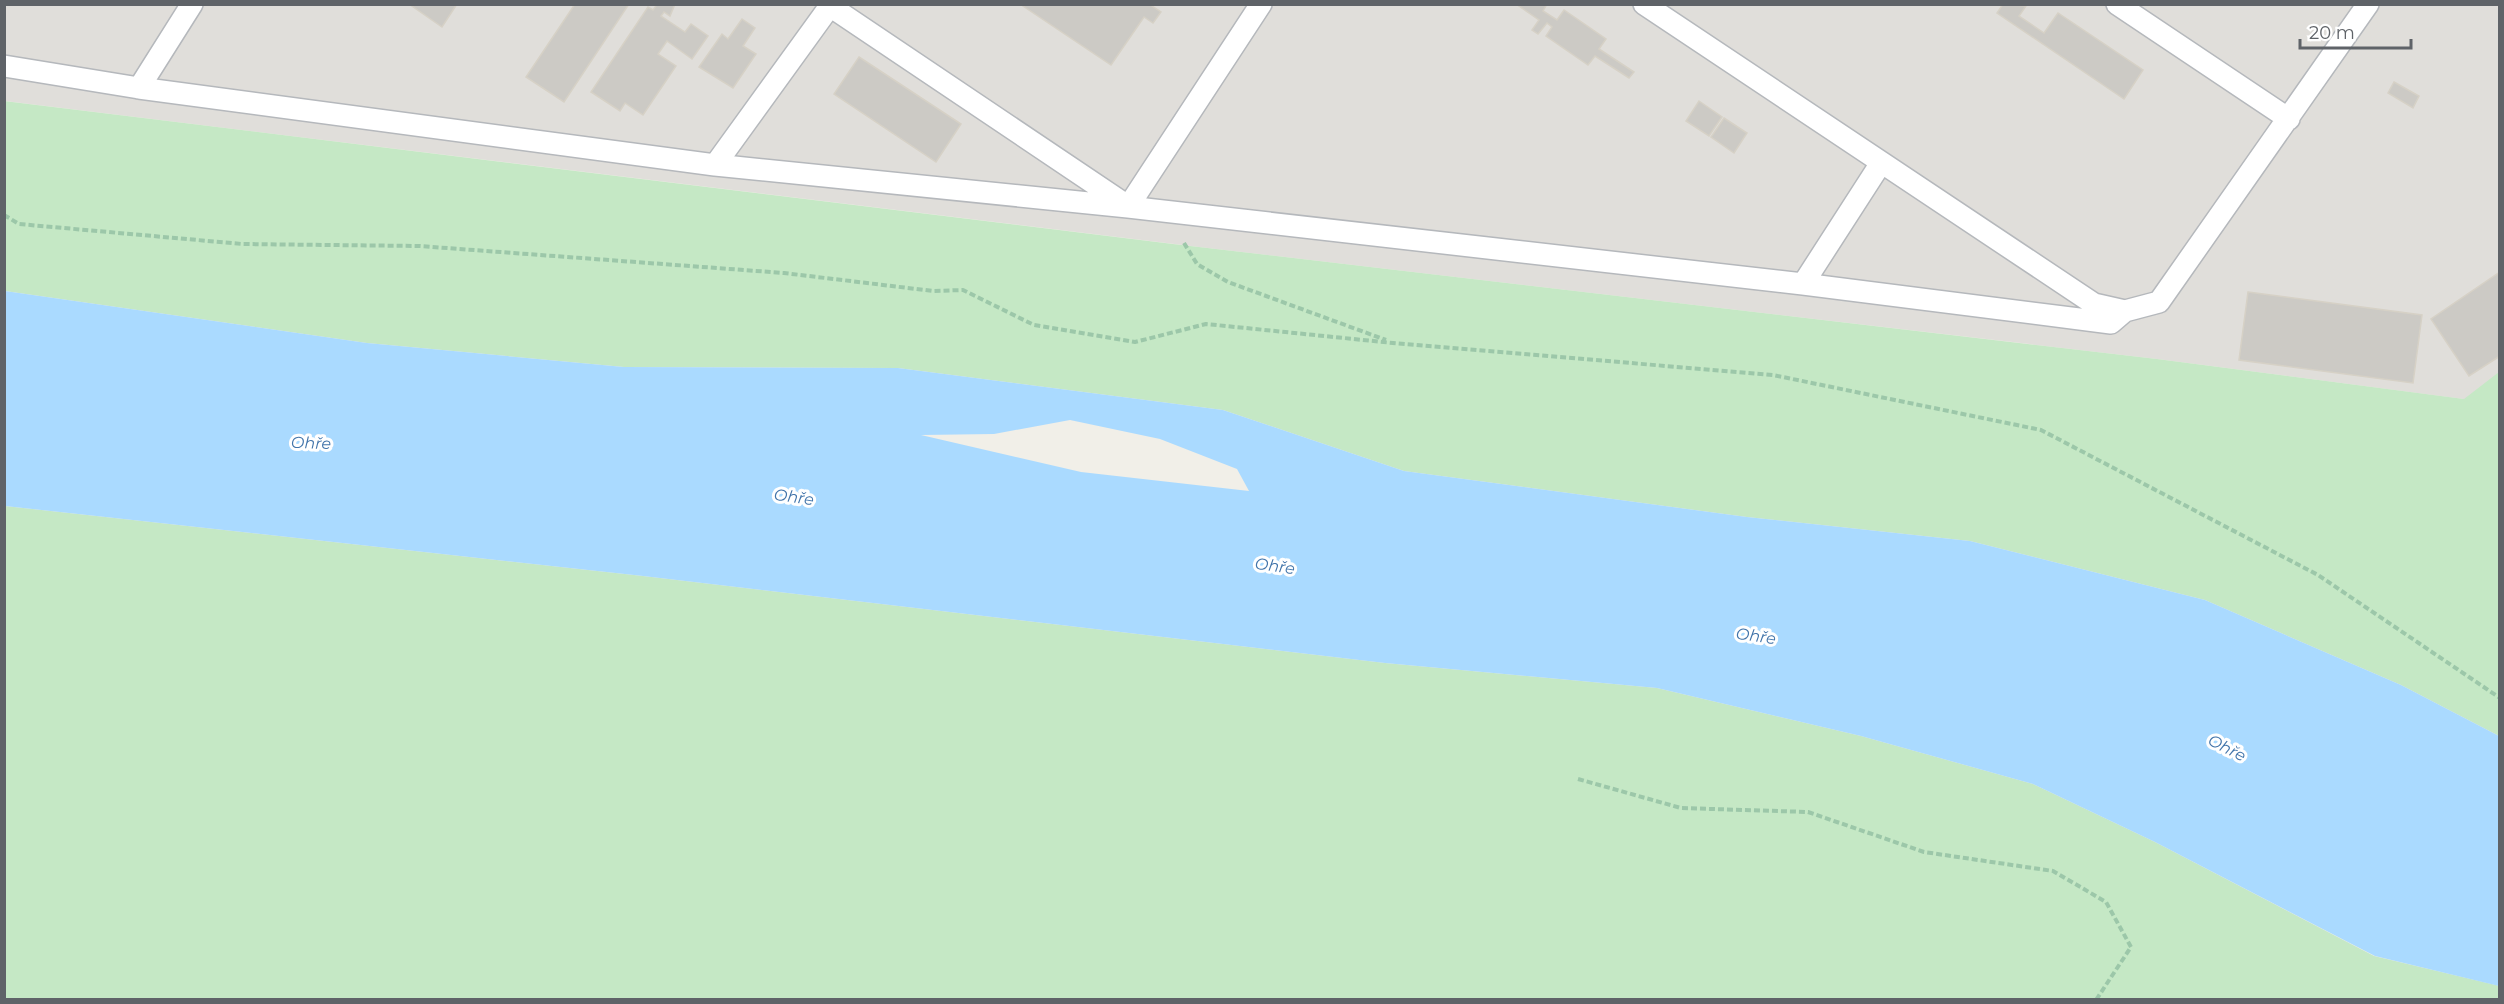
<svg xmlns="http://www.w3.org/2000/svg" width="2504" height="1004" font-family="Montserrat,sans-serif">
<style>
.industrial{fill:#e0deda}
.green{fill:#c5e8c5}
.water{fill:#aadaff;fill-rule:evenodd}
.building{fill:#cccac5;stroke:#d6d1c6;stroke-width:1.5}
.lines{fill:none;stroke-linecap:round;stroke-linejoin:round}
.lane-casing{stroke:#b5b8bc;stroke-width:24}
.path{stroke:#9cc7a9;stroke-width:4;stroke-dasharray:6 3;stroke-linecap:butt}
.lane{stroke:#fff;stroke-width:21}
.labels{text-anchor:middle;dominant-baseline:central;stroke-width:6;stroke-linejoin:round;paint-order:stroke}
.water-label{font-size:16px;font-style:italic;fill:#4174aa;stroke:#fff}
</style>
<rect width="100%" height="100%" fill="#f1efe8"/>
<path class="industrial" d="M5 4 2499 5V378L2471 400 2157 359 1199 247 5 101Z"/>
<path class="green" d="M4 101 1173 244 2157 359 2464 399 2499 372V736L2401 685 2205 600 1970 541 1747 517 1404 471 1223 410 898 368 624 367 367 343 5 291Z
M5 506 643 576 1385 663 1657 688 1861 736 2033 784 2155 842 2374 956 2500 986 2499 1000H5Z"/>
<path class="water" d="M5 291 367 343 624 367 898 368 1223 410 1404 471 1747 517 1970 541 2205 600 2401 685 2499 736V986L2375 956 2155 842 2033 784 1861 736 1657 688 1385 663 643 576 5 506ZM1070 420 1160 439 1237 469 1249 491 1081 472 921 435 994 434Z"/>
<path class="building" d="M409 4H457L442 27Z
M575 4H629L564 102 526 77Z
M653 4H675L670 16 664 12 661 16 685 32 691 24 708 36 692 59 667 41 658 54 676 66 643 115 625 103 620 111 591 92 648 7 653 10 656 6Z
M1020 4H1149L1161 12 1153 23 1144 17 1111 65Z
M1516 4H1547L1543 11 1557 20 1564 10 1606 39 1599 49 1634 72 1629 78 1595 56 1588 65 1546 36 1552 27 1547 23 1538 34 1532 30 1539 20Z
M2003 4 2026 6 2019 16 2044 33 2058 13 2143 70 2124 99 1997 13Z
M742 19 755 28 743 46 756 54 733 88 699 67 722 34 728 39Z
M859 57 961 124 936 162 834 94Z
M2394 82 2419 96 2413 108 2388 93Z
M1699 101 1722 117 1709 136 1686 121Z
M1724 118 1747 133 1734 153 1711 137Z
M2500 272V356L2469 376 2431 319Z
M2248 292 2422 315 2413 383 2239 360Z"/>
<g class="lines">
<g class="lane-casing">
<path id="lane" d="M827 4 1126 205
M1644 4 2094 304 2125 311 2159 302 2368 4
M2117 4 2289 119
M4 66 139 88 715 165 1128 207 1803 284 2111 323 2125 311
M139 88 192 4
M715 165 830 6
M1128 207 1261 4
M1803 284 1881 163"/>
</g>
<path class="path" d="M4 215 19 224 242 244 419 246 784 273 933 291 963 290 1034 325 1135 342 1206 324 1393 343 1773 375 2041 430 2318 575 2500 698
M1184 243 1197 264 1228 282 1386 340
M1578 779 1681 808 1808 812 1924 852 2053 871 2106 902 2131 947 2096 1000"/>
<use href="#lane" class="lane"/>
</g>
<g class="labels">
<g class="water-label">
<text transform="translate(311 443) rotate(2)">Ohře</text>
<text transform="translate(794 497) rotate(8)">Ohře</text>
<text transform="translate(1275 566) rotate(8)">Ohře</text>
<text transform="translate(1756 636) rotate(8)">Ohře</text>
<text transform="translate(2227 748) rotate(27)">Ohře</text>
</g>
</g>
<rect width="2504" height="1004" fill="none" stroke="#5f6368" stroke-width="12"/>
<path d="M2300 39v9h111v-9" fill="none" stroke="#5f6368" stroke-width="3"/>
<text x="2309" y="39" font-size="18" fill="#5f6368" stroke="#ffffff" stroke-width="4.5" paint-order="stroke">20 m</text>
</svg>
